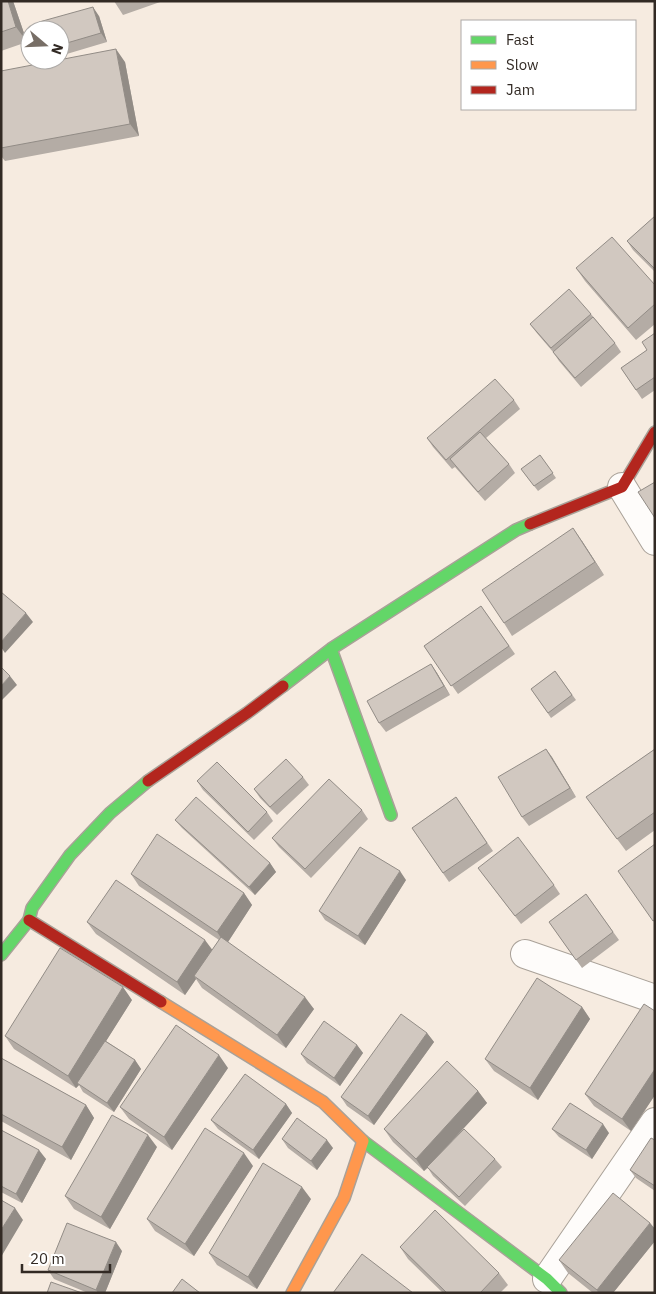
<svg xmlns="http://www.w3.org/2000/svg" width="656" height="1294" font-family="'IBM Plex Sans',sans-serif">
<style>
.lines{fill:none;stroke-linecap:round;stroke-linejoin:round}
.street-casing{stroke:#a9a198;stroke-width:30}
.fast-casing{stroke:#a9a198;stroke-width:14}
.slow-casing{stroke:#a9a198;stroke-width:14}
.jam-casing{stroke:#a9a198;stroke-width:14}
.street{stroke:#fefcfa;stroke-width:28}
.fast{stroke:#63d668;stroke-width:11}
.slow{stroke:#ff974d;stroke-width:11}
.jam{stroke:#b3261e;stroke-width:11}
.wall{fill:#b4aca5}
.shaded-wall{fill:#928c86}
.building{fill:#d1c8c0;stroke:#928c86}
</style>
<rect width="100%" height="100%" fill="#f6ebe0"/>
<g class="lines">
<g class="street-casing">
<path id="street" d="M622 487 655 541
M525 954 655 999
M547 1279 655 1122"/>
</g>
<g class="fast-casing">
<path id="fast" d="M331 649 391 815
M283 686 331 649 516 530 530 524
M1 955 29 920 32 908 70 855 110 813 148 781
M363 1141 547 1279 561 1293"/>
</g>
<g class="slow-casing">
<path id="slow" d="M161 1002 323 1102 363 1141 344 1198 292 1293"/>
</g>
<g class="jam-casing">
<path id="jam" d="M530 524 622 487 655 432
M148 781 247 713 283 686
M29 920 161 1002"/>
</g>
<use href="#street" class="street"/>
<use href="#fast" class="fast"/>
<use href="#slow" class="slow"/>
<use href="#jam" class="jam"/>
</g>
<path class="wall" d="M1 1H13L27 42 1 51Z
M114 1H163L123 15Z
M99 16 107 42 60 56V30Z
M125 62 139 136 5 161 1 156V71Z
M655 216V272L633 250 627 241Z
M576 268 655 285V324L636 340 585 281Z
M591 314 615 343 621 352 581 387 559 361 553 352 536 332 530 324Z
M655 333V390L642 399 621 368 647 350Z
M514 400 520 409 486 438 509 464 515 473 485 501 455 467 452 469 433 447 427 438Z
M540 455 556 478 538 491 521 469Z
M582 541 604 575 512 636 504 623Z
M481 606 515 654 458 694 424 646Z
M431 664 437 673 450 695 386 732 379 723Z
M555 671 576 700 551 718 531 689Z
M546 749 576 797 529 826 522 817Z
M655 749V830L626 851 586 797Z
M303 777 309 785 277 815 260 798 254 789Z
M197 781 267 812 273 821 254 840 203 790Z
M456 797 493 851 449 882 412 828Z
M362 810 368 819 311 878 279 847 272 838Z
M175 820 270 863 276 872 255 895 182 828Z
M478 868 554 885 560 894 521 924Z
M131 874 244 893 252 905 228 942 314 1009 286 1048 202 988 196 979 185 995 96 934 87 922 212 950 219 940 139 886Z
M406 880 365 945 325 920 319 911Z
M586 894 619 940 582 968 549 922Z
M132 1000 106 1041 135 1060 141 1069 114 1112 83 1092 79 1085 76 1088 14 1049 5 1036Z
M582 1007 590 1019 538 1100 494 1071 485 1059Z
M655 1011V1095L631 1131 594 1106 585 1094Z
M427 1033 434 1042 374 1125 347 1106 341 1097Z
M357 1045 363 1053 340 1086 307 1063 301 1054Z
M1 1058 86 1105 94 1118 71 1160 1 1121Z
M228 1068 172 1150 129 1119 120 1107Z
M478 1091 487 1103 452 1141 495 1159 502 1167 465 1206 433 1176 428 1168 424 1171 393 1142 384 1129Z
M286 1104 292 1113 259 1159 218 1129 211 1120Z
M552 1129 609 1133 592 1159 559 1137Z
M1 1130 46 1159 22 1203 1 1192Z
M282 1139 333 1148 317 1170 288 1148Z
M655 1140V1191L636 1178 630 1170Z
M157 1147 110 1229 74 1209 65 1196Z
M253 1166 194 1256 155 1231 147 1219Z
M311 1199 257 1289 217 1265 209 1253Z
M650 1223 655 1229V1241L613 1293H593L568 1273 559 1260Z
M400 1247 499 1273 508 1285 500 1293H443L408 1259Z
M122 1251 105 1293H88L54 1279 48 1270Z"/>
<path class="shaded-wall" d="M8 1H13L27 42 16 27Z
M93 7 99 16 107 42 101 33Z
M116 49 125 62 139 136 130 124Z
M573 528 582 541 604 575 595 562Z
M26 613 33 622 5 653 1 647V642Z
M431 664 437 673 450 695 444 686Z
M10 676 17 685 1 701V686Z
M546 749 552 757 576 797 570 788Z
M270 863 276 872 255 895 249 887Z
M400 871 406 880 365 945 358 936Z
M244 893 252 905 226 945 217 932Z
M205 940 214 952 194 976 196 979 185 995 177 982Z
M123 987 132 1000 79 1084 77 1083 79 1085 76 1088 68 1076Z
M305 997 314 1009 286 1048 277 1035Z
M582 1007 590 1019 538 1100 530 1088Z
M427 1033 434 1042 374 1125 368 1116Z
M357 1045 363 1053 340 1086 334 1078Z
M219 1055 228 1068 172 1150 164 1137Z
M135 1060 141 1069 114 1112 107 1103Z
M655 1069V1095L631 1131 622 1119Z
M478 1091 487 1103 424 1171 416 1159Z
M286 1104 292 1113 259 1159 253 1150Z
M86 1105 94 1118 71 1160 62 1147Z
M603 1124 609 1133 592 1159 586 1150Z
M148 1135 157 1147 110 1229 101 1217Z
M327 1140 333 1148 317 1170 311 1161Z
M39 1150 46 1159 22 1203 16 1194Z
M244 1153 253 1166 194 1256 185 1244Z
M302 1187 311 1199 257 1289 248 1277Z
M15 1208 23 1220 1 1257V1230Z
M650 1223 655 1229V1241L613 1293H598L597 1290Z
M116 1242 122 1251 105 1293H98L96 1290Z"/>
<path class="building" d="M1 1H8L16 27 1 32Z
M93 7 101 33 60 45V30H41L39 22Z
M116 49 130 124 1 148V71Z
M655 216V269L627 241Z
M612 237 655 285V304L628 328 576 268Z
M569 289 591 314 551 348 530 324Z
M593 317 615 343 575 378 553 352Z
M655 333V377L636 390 621 368 647 350 642 342Z
M495 379 514 400 446 460 427 438Z
M480 432 509 464 478 492 450 459Z
M540 455 553 473 534 486 521 469Z
M655 482V518L638 492Z
M573 528 595 562 504 623 482 590Z
M1 592 26 613 1 642Z
M481 606 509 646 451 686 424 646Z
M431 664 444 686 379 723 367 701Z
M1 667 10 676 1 686Z
M555 671 572 695 548 713 531 689Z
M546 749 570 788 522 817 498 777Z
M655 749V812L617 839 586 797Z
M286 759 303 777 270 807 254 789Z
M217 762 267 812 248 832 197 781Z
M329 779 362 810 305 869 272 838Z
M196 797 270 863 249 887 175 820Z
M456 797 487 843 443 873 412 828Z
M157 834 244 893 217 932 131 874Z
M518 837 554 885 515 916 478 868Z
M655 844V920L653 921 618 871Z
M360 847 400 871 358 936 319 911Z
M116 880 205 940 177 982 87 922Z
M586 894 613 932 576 960 549 922Z
M221 937 305 997 277 1035 194 976Z
M60 948 123 987 68 1076 5 1036Z
M537 978 582 1007 530 1088 485 1059Z
M644 1004 655 1011V1069L622 1119 585 1094Z
M401 1014 427 1033 368 1116 341 1097Z
M324 1021 357 1045 334 1078 301 1054Z
M176 1025 219 1055 164 1137 120 1107Z
M105 1041 135 1060 107 1103 77 1083Z
M1 1058 86 1105 62 1147 1 1114Z
M447 1061 478 1091 416 1159 384 1129Z
M245 1074 286 1104 253 1150 211 1120Z
M570 1103 603 1124 586 1150 552 1129Z
M112 1115 148 1135 101 1217 65 1196Z
M297 1118 327 1140 311 1161 282 1139Z
M205 1128 244 1153 185 1244 147 1219Z
M464 1129 495 1159 459 1197 427 1167Z
M1 1130 39 1150 16 1194 1 1186Z
M651 1138 655 1140V1186L630 1170Z
M263 1163 302 1187 248 1277 209 1253Z
M613 1193 650 1223 597 1290 559 1260Z
M1 1200 15 1208 1 1230Z
M435 1210 499 1273 480 1293H447L400 1247Z
M67 1223 116 1242 96 1290 48 1270Z
M362 1254 413 1293H333Z
M182 1279 200 1293H172Z
M51 1282 82 1293H47Z"/>
<rect width="656" height="1294" fill="none" stroke="#322a24" stroke-width="5"/>
<rect x="461" y="20" width="175" height="90" fill="#ffffff" stroke="#adaaa7"/>
<rect x="471" y="36" width="25" height="8" fill="#63d668" stroke="#adaaa7"/>
<text x="506" y="45" font-size="15" fill="#322a24">Fast</text>
<rect x="471" y="61" width="25" height="8" fill="#ff974d" stroke="#adaaa7"/>
<text x="506" y="70" font-size="15" fill="#322a24">Slow</text>
<rect x="471" y="86" width="25" height="8" fill="#b3261e" stroke="#adaaa7"/>
<text x="506" y="95" font-size="15" fill="#322a24">Jam</text>
<g transform="translate(45 45) rotate(109)"><circle r="24" fill="#ffffff" stroke="#adaaa7"/>
<path d="M0-4L9 19L0 12L-9 19Z" fill="#776e66"/>
<text y="-8" font-size="14" font-weight="bold" text-anchor="middle" fill="#322a24">N</text>
</g>
<path d="M22 1264v8h88v-8" fill="none" stroke="#322a24" stroke-width="2.5"/>
<text x="30" y="1264" font-size="15" fill="#322a24" stroke="#ffffff" stroke-width="4" paint-order="stroke">20 m</text>
</svg>
